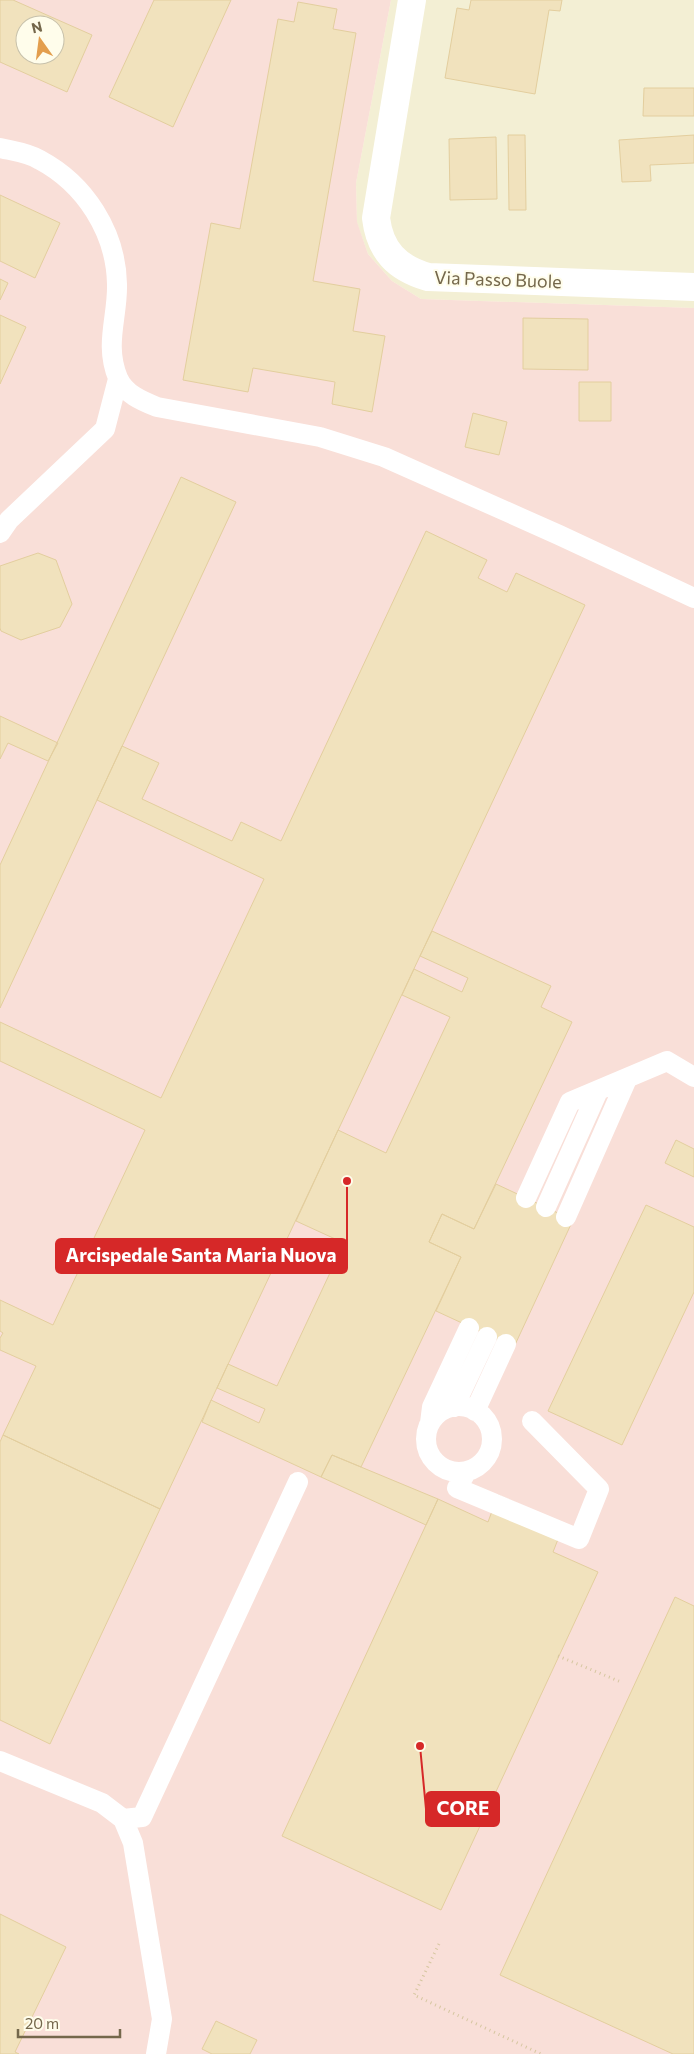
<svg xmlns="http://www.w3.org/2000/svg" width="694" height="2054" font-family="Commissioner,sans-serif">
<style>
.residential{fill:#f3efd4}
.medical{fill:#f9dfd8;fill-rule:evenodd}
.building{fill:#f1e2bd;stroke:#e3ce9e;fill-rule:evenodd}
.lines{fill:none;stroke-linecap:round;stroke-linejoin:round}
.path{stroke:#d6c6a0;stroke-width:3;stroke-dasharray:1 4;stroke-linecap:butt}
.lane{stroke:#fff;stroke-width:20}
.street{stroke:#fff;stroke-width:28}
.labels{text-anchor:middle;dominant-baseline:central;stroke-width:4;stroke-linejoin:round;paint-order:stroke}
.street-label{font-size:18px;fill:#74674b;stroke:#fffdeb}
.leader{fill:none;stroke:#d62828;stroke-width:2}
.callout-dot{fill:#d62828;stroke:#fffdeb;stroke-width:2}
.callout{fill:#d62828;stroke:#d62828;stroke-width:2}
.callout-label{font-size:19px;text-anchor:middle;font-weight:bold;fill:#fff}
</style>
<rect width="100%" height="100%" fill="#fcfae5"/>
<path class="residential" d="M391 0H694V308L421 299 392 281 368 254 357 223 356 183Z"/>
<path class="medical" d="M0 0H391L356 183 357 222 368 254 392 281 421 299 694 308V2054H0ZM25 25H55V55H25Z"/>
<path class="building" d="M0 0H13L92 35 67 92 0 62ZM25 25H55V55H25Z
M154 0H231L173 127 109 97Z
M471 0H562L560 11 549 10 535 94 445 78 457 8 469 10Z
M298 2 337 9 333 29 356 33 313 281 360 289 353 331 385 336 372 412 332 404 335 382 253 368 248 392 183 380 211 223 240 229 278 19 294 22Z
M644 88H694V116H643Z
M508 135H525L526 210H509Z
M694 135V163L650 165 651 181 622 182 619 140Z
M496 137 497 199 450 200 449 139Z
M0 195 60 223 35 278 0 261Z
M0 279 8 283 0 300Z
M0 315 26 327 0 384Z
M523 318 588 319V370L523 369Z
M579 382H611V421H579Z
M473 413 507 422 499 455 465 447Z
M181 477 236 502 0 1008V865Z
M426 531 487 560 478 578 507 592 516 573 585 605 160 1509 3 1435 36 1366 0 1350V1338L3 1333 0 1331V1300L53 1325 145 1130 0 1061V1022L161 1098 264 879 97 800 122 746 159 763 142 799 232 841 241 822 281 841Z
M38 553 56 560 72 604 60 627 21 640 1 631 0 628V566Z
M0 716 58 743 48 761 8 743 0 759Z
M432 931 551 986 541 1007 572 1022 474 1229 442 1214 429 1242 461 1257 361 1467 332 1455 321 1477 202 1422 211 1400 259 1423 265 1409 217 1388 228 1364 277 1386 344 1243 296 1221 338 1130 386 1153 450 1017 402 995 414 969 462 992 468 978 420 956Z
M676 1140 694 1149V1177L665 1163Z
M496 1184 573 1220 514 1347 436 1311 461 1257 429 1242 442 1214 474 1229Z
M646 1205 694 1227V1292L622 1445 548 1411Z
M3 1435 160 1509 50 1744 0 1720V1442Z
M332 1455 438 1499 426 1525 321 1477Z
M498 1495 564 1524 553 1552 598 1572 441 1910 282 1836 438 1499 488 1522Z
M675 1597 694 1606V2054H673L500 1975Z
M0 1914 66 1947 15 2052 19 2054H0Z
M216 2021 257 2040 250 2054H212L202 2049Z"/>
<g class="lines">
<path class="path" d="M558 1656 621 1682
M439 1944 414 1995 541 2054"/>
<path class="lane" d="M0 148C13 151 29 153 40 160 85 184 116 232 117 284 118 317 104 344 118 378 125 394 142 401 157 407L320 437 384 457 559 535 694 598
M0 533 9 520 105 429 118 379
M526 1198 570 1102 667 1061 694 1077
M546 1207 598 1091
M566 1217 627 1079
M426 1439a33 33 0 1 1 66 0a33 33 0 1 1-66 0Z
M454 1407 487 1337
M475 1411 506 1344
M430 1423 432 1407 469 1328
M467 1471 457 1488 579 1539 599 1489 532 1421
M0 1761 102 1803 123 1819 133 1843 162 2019 156 2054
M123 1819 142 1817 298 1482"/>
<path class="street" d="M412 0 376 218C380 251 397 268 428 277L694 287"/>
</g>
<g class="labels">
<g class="street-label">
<text transform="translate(498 279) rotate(2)">Via Passo Buole</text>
</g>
</g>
<path class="leader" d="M347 1181L347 1256M420 1746L426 1809"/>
<g class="callout-dot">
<circle cx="347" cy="1181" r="5"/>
<circle cx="420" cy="1746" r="5"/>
</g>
<g class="callout">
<rect x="56" y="1239" width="291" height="34" rx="5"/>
<rect x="426" y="1792" width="73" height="34" rx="5"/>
</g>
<g class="callout-label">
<text x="201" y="1262">Arcispedale Santa Maria Nuova</text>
<text x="463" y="1815">CORE</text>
</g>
<g transform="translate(40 40) rotate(346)"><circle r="24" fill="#fffdeb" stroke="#c7c1ab"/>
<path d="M0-4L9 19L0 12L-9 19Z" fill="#e39e4d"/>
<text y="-8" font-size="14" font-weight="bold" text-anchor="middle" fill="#74674b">N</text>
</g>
<path d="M18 2029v8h102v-8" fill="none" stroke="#74674b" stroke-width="2.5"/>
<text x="25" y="2029" font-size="15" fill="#74674b" stroke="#fffdeb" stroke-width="4" paint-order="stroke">20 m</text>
</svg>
